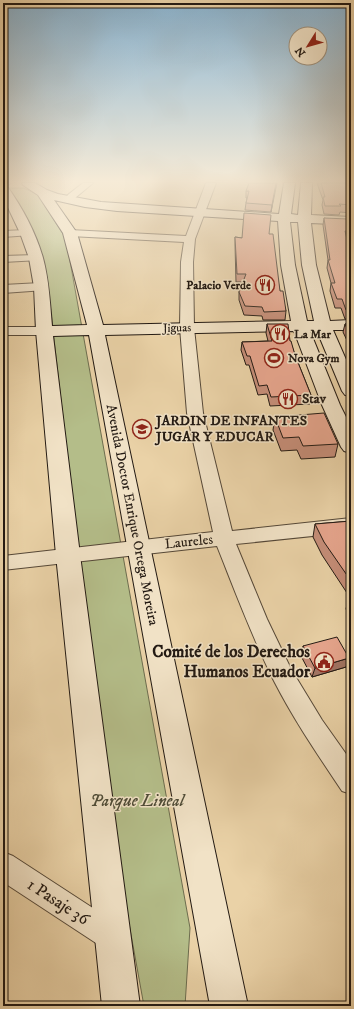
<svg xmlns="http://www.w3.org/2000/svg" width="354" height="1009" font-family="'IM FELL DW Pica',serif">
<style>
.green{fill:#b4bd89;stroke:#6c6c4e}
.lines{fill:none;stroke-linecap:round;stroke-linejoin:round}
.street-casing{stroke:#554838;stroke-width:2}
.secondary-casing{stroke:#231a13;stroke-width:2}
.street{fill:#f1e2c6;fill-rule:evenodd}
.secondary{fill:#f1e2c6;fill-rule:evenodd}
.wall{fill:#c68e79;stroke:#231a13}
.shaded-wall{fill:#a17463;stroke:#231a13}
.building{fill:#e6a58d;stroke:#231a13}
.labels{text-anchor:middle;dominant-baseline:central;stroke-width:3;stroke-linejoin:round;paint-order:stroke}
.far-poi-label{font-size:12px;font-weight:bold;fill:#231a13;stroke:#f1e2c6;text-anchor:start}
.far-street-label{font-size:12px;fill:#231a13;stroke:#f1e2c6}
.poi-label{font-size:14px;font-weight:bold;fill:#231a13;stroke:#f1e2c6;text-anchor:start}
.street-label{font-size:14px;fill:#231a13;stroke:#f1e2c6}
.near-poi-label{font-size:17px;font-weight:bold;fill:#231a13;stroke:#f1e2c6;text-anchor:end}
.near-park-label{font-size:17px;font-style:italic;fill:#4e4b36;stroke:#f1e2c6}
.near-street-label{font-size:17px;fill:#231a13;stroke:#f1e2c6}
</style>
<rect width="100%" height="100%" fill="#ead2a7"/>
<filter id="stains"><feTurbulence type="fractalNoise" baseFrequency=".005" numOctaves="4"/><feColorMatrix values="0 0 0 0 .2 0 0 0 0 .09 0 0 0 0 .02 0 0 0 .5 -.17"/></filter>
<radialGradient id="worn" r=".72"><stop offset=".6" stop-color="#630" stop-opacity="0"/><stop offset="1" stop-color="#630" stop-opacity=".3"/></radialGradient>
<path class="green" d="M9 188H24L38 195 66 239 190 928 185 1006H144L106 797 47 277 37 240 26 216 17 206 8 192Z"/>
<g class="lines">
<g class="street-casing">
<path id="street" d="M3 183H10L8 185 3 186Z
M83 183H93L75 198H69L67 196 69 194Z
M206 183H216L195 239 193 262 194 328 203 413 232 531 351 518V532L236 544 267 619 291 669 322 720 351 761V794L342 791C318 755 294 720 274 681 252 637 235 591 217 546L3 570V556L213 532 187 413 180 328 181 262 184 242 70 236 65 233 70 230 186 236Z
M27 230 32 233 31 235 3 237V231Z
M36 255 40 256 42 258 40 260 3 262V256Z
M41 283 45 284 47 287 45 290 3 293V285Z
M3 327H44L49 328 51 331 49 334 44 335H3Z
M3 852 13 856 122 927 127 937 122 947 112 952 102 947 3 882Z"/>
</g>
<g class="secondary-casing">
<path id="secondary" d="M22 183H35L47 190 58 194 101 202 279 214 284 183H295L291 214 298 215 301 183H312L311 215 351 217V225L311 223 316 265 330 321 351 320V330H333L351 371V396L345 395 342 391 317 331H310L340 405 351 427V453L344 451 341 447 322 405 294 331 105 335 248 1006H210L89 335 53 336 80 555 140 1006H102L56 555 36 331 34 287 29 258 20 233 3 197V184L7 186C22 207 36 233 43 258 49 280 50 303 52 326L87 325 63 233 38 195 23 185ZM54 200 85 207 117 211 278 221 281 265 291 321 103 325 77 233ZM290 222H298L302 265 314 321H307L295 265Z"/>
</g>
<use href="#street" class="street"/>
<use href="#secondary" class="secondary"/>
</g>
<path class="wall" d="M317 183H351V213L340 212 339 215 324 214 322 205 323 200Z
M275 189 271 212 245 210 246 203 247 198H246V191Z
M324 218 351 224V239L347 238 351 256V319H345L341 308H335L330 291 331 283 327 268 328 260 323 225Z
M269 234 280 291 286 311 285 320H263L262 316 244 315 239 300V292L243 282H236L235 245V237L242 238Z
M351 323V349L343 332 345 324Z
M267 324 290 341 295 355 311 395 310 404 270 406 267 394 258 395 249 365H246L241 350 242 342 268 341 266 333Z
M275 417 338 444 335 457 301 459 297 450 281 451 273 430Z
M351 521V617L346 609 349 596 322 555 313 537 315 524Z
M303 646 349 658 346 667 312 677 301 656Z"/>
<path class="shaded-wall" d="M276 183H277L271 212 272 205Z
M349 658 346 667 312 677 315 668Z"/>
<path class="building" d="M249 183H276L272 205 246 203 249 191H246Z
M321 183H351V205L339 204 341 206H325L323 197H325Z
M244 213 271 215 269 234H273L280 291H283L286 311 264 312 262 307 245 306 239 292 246 274H237L235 237 242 238Z
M324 218 348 219 351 224V231H345L351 256V310H346L342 299H337L331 283H335L328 260H330Z
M351 323V337L345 324Z
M267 324H288L290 341H291L295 355 311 395 271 397 267 385 259 386 250 356H247L242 342 272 341Z
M324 413 338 444 303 446 299 437 283 438 275 417Z
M351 521V581L324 542 315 524Z
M337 637 349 658 315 668 303 646Z"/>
<linearGradient id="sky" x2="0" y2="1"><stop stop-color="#89b4d2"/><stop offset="0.56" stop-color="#f6ebd7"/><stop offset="1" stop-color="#f6ebd7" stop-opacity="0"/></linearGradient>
<rect width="354" height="324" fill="url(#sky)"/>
<defs>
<g id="restaurant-ring" transform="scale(1)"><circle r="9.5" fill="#f1e2c6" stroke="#8f2418" stroke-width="1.5"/><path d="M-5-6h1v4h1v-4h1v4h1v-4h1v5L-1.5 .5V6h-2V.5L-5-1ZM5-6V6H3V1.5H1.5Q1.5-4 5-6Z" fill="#8f2418"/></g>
<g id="stadium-ring" transform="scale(1)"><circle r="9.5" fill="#f1e2c6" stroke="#8f2418" stroke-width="1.5"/><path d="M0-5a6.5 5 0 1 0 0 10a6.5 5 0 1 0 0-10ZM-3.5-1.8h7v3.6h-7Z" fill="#8f2418"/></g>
<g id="school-ring" transform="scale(1)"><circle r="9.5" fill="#f1e2c6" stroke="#8f2418" stroke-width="1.5"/><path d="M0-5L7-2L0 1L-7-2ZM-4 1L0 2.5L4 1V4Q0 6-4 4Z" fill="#8f2418"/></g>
<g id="civic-ring" transform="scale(1)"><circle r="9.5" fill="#f1e2c6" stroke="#8f2418" stroke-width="1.5"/><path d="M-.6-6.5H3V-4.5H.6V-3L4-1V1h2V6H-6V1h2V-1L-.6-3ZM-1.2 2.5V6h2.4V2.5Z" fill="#8f2418"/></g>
</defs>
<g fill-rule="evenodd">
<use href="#restaurant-ring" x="265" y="285"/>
<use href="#restaurant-ring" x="280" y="334"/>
<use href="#stadium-ring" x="274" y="358"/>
<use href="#restaurant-ring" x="288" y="399"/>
<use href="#school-ring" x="142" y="429"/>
<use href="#civic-ring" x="324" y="662"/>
</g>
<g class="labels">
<g class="far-poi-label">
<text x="251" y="285" text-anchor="end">Palacio Verde</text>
<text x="294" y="334">La Mar</text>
<text x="288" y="358">Nova Gym</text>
</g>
<g class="far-street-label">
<text transform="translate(177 328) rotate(-1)">Jiguas</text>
</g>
<g class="poi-label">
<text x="302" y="399">Stav</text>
<text x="156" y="421">JARDIN DE INFANTES<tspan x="156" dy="16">JUGAR Y EDUCAR</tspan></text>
</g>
<g class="street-label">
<text transform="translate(132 515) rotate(79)">Avenida Doctor Enrique Ortega Moreira</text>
<text transform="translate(189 542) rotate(-6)">Laureles</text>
</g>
<g class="near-poi-label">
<text x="310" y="652">Comité de los Derechos<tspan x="310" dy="20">Humanos Ecuador</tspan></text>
</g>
<g class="near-park-label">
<text x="137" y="801">Parque Lineal</text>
</g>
<g class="near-street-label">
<text transform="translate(58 902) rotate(33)">1 Pasaje 36</text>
</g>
</g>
<rect width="354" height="1009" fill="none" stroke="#ead2a7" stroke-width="16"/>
<rect x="4" y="4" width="346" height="1001" fill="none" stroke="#231a13" stroke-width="2"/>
<rect x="8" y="8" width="338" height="993" fill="none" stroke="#231a13"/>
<g transform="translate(308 46) rotate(233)"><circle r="19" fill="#f1e2c6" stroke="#9f927e"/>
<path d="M0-3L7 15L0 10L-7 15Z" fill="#8f2418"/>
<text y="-6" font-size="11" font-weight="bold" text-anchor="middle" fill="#231a13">N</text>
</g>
<rect width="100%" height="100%" filter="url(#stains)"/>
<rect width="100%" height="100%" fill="url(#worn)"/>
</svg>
